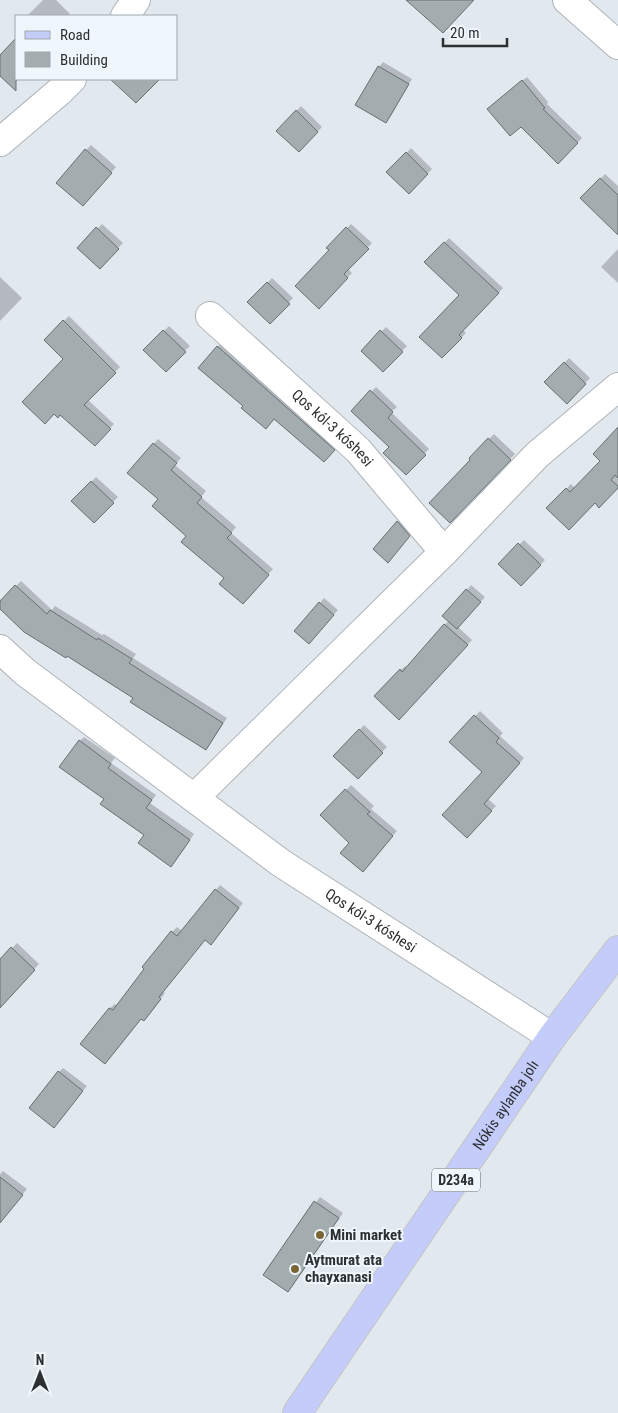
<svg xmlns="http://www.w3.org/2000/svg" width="618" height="1413" font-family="'Roboto Condensed',sans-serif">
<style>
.shadow{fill:#0003}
.building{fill:#a3acaf;stroke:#677072}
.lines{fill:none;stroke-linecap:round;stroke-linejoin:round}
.minor-casing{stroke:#adb3b9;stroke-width:30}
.major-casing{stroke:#c4c5c6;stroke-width:30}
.minor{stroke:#fff;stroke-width:28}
.major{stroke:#c4ccfa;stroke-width:28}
.poi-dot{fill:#7a6534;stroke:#eff6fc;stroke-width:2}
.labels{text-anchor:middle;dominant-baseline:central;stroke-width:4;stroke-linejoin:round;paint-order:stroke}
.shield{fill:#eff6fc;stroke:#676b6f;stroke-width:1}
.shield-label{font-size:14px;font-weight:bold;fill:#2d3032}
.street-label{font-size:15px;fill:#2d3032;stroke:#eff6fc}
.poi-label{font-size:15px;font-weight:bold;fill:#2d3032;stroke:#eff6fc;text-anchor:start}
</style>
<rect width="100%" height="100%" fill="#e1e9ef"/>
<path class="shadow" d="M43 0H56L70 14 68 16H27Z
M16 40V79H19L12 86 0 74V57Z
M383 62 412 79 391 116 386 121 379 67Z
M527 77 548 102 547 104 582 138 558 162 521 126 494 104Z
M301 106 322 127 299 151 278 131Z
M91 145 116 167 87 200 86 150Z
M411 148 432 169 409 193 388 172Z
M605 174 618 186V203L582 198Z
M102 224 123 243 100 267 78 248Z
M351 224 372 243 348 269 352 273 319 307 330 250 328 248Z
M449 238 503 288 463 330 466 333 442 357 460 295 426 262Z
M618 249V283L601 267Z
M0 277 22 298 0 321Z
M272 278 293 298 270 322 249 302Z
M69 316 120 367 88 400 114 424 95 444 65 359 45 340Z
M169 326 190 346 166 370 145 350Z
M386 327 407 346 383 370 363 350Z
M222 342 338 444 324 460 275 418 245 406 199 367Z
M569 358 590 378 567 402 546 382Z
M376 387 397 407 391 412 429 449 406 473 390 447 352 411Z
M618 430V487L595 502 548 508 571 484 576 489 602 461Z
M494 434 515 454 450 521 472 460 470 458Z
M158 439 181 458 175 465 206 491 201 497 236 527 231 533 273 569 248 598 225 578 188 536 160 499 128 473Z
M96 477 118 497 98 517 78 497Z
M403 517 414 530 393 556 375 549Z
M524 540 545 560 521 584 500 564Z
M21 581 52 610 55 606 102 635 104 634 136 654 133 658 227 718 210 744 206 748 135 697 0 607V602Z
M471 585 485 597 458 627 472 640 404 713 376 696 405 666 407 668 449 620 467 590Z
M324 598 338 610 314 637 320 603Z
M480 711 503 733 500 736 524 758 488 799 496 806 466 836 484 772 451 742Z
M364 725 387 747 358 777 335 756Z
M84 737 115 758 111 763 156 795 150 803 194 834 176 860 105 798 80 741Z
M351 785 374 806 371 809 397 831 367 865 351 843 322 815Z
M220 885 243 903 215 938 205 939 163 992 165 993 149 1015 144 1020 141 1018 82 1044 110 1008 115 1004 118 1006 146 969 144 967 172 932 177 927 182 931Z
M17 943 39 964 8 997 0 989V961Z
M63 1068 87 1086 58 1121 59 1072Z
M3 1171 27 1189 0 1223V1174Z
M320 1197 343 1213 293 1285 265 1274Z"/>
<path class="building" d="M406 0H474L443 33Z
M16 38V91L0 76V55Z
M378 66 409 84 386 123 355 105Z
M110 79H160L136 103Z
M522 80 545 108 543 109 578 143 558 164 521 127 510 136 487 109Z
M296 110 318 132 299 152 276 131Z
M85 149 112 173 83 206 56 183Z
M406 152 428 174 409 194 386 172Z
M600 178 618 195V235L580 198Z
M96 227 119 249 100 269 77 248Z
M346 227 369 249 344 274 348 278 319 309 295 286 329 250 326 248Z
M444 242 499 293 459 335 462 338 442 358 419 337 459 295 424 262Z
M267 282 290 304 270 324 247 302Z
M63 320 116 373 84 405 111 429 95 446 60 415 58 418 54 414 45 424 22 402 63 359 44 340Z
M163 330 186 352 166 372 143 350Z
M380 330 403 352 383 372 361 351Z
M217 346 335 450 324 462 274 419 266 429 241 408 243 406 198 368Z
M564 362 586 384 567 404 544 382Z
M370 390 393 412 388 418 426 455 406 475 383 453 389 447 351 411Z
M618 427V478L615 475 611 480 618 486V488L599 508 595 503 569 530 546 508 566 488 570 492 600 461 593 454Z
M488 438 511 460 450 523 429 503 470 460 469 458Z
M153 443 177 463 171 470 202 497 197 503 232 533 227 538 269 575 243 604 219 584 224 578 181 542 186 536 152 506 158 499 127 473Z
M91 481 114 503 94 523 71 501Z
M397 521 410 536 388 563 373 549Z
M518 543 541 565 521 586 498 564Z
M15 585 47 614 50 610 97 640 98 638 132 659 129 663 223 723 206 750 130 702 133 698 67 656 66 658 24 632 0 609V601Z
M466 589 481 602 457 629 442 616Z
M319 602 334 615 309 644 294 631Z
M444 624 468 645 399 720 374 696 400 669 402 672Z
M474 715 499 738 496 742 520 763 484 804 492 811 467 838 442 815 482 772 449 742Z
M359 729 383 753 358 779 333 756Z
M79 740 111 764 108 768 152 800 146 808 190 840 171 867 138 843 144 835 100 804 104 799 59 767Z
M345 789 370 812 367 814 393 836 363 872 340 853 349 843 320 815Z
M215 889 239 908 211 945 205 940 159 997 161 999 144 1021 141 1019 105 1064 80 1044 109 1008 113 1010 144 969 142 967 171 931 177 936Z
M11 947 35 970 0 1008V959Z
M58 1071 83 1091 54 1128 29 1108Z
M0 1177 23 1195 0 1223Z
M314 1201 339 1218 288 1292 263 1275Z"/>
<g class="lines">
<g class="minor-casing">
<g id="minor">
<path d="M567 0 618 45"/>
<path d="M125 16 136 0"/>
<path d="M0 142 60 91 72 79"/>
<path id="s1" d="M210 316 358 450 444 552"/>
<path id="s2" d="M0 649 25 672 281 863 552 1037"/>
<path d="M194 798 444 552 537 455 618 387"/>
</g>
</g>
<g class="major-casing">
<g id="major">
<path id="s3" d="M297 1413 552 1037 618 950"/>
</g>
</g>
<use href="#minor" class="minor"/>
<use href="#major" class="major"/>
</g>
<g class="poi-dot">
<circle cx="320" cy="1235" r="5"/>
<circle cx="295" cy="1269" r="5"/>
</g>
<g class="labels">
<rect class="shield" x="432" y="1168.5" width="48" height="23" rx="4"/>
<g class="shield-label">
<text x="456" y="1180">D234a</text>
</g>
<g class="street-label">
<text stroke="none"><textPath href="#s1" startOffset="166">Qos kól-3 kóshesi</textPath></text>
<text stroke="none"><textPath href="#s2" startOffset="460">Qos kól-3 kóshesi</textPath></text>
<text stroke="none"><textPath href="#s3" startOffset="372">Nókis aylanba jolı</textPath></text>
</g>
<g class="poi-label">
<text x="330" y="1235">Mini market</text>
<text x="305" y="1260">Aytmurat ata<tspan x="305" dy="17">chayxanasi</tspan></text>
</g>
</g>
<rect x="15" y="15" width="162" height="65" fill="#eff6fc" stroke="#a1a7ab"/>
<rect x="25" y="31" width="25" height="8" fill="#c4ccfa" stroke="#a1a7ab"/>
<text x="60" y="40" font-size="15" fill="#2d3032">Road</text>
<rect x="25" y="52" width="25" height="15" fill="#a3acaf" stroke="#a1a7ab"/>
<text x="60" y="65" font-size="15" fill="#2d3032">Building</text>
<g transform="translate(40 1373)" stroke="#eff6fc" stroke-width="4" paint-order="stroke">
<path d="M0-4L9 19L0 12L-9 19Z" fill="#2d3032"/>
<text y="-8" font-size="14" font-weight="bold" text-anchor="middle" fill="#2d3032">N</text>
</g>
<path d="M443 38v8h64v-8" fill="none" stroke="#2d3032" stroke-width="2.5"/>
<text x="450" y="38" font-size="15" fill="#2d3032" stroke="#eff6fc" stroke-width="4" paint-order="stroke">20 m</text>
</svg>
